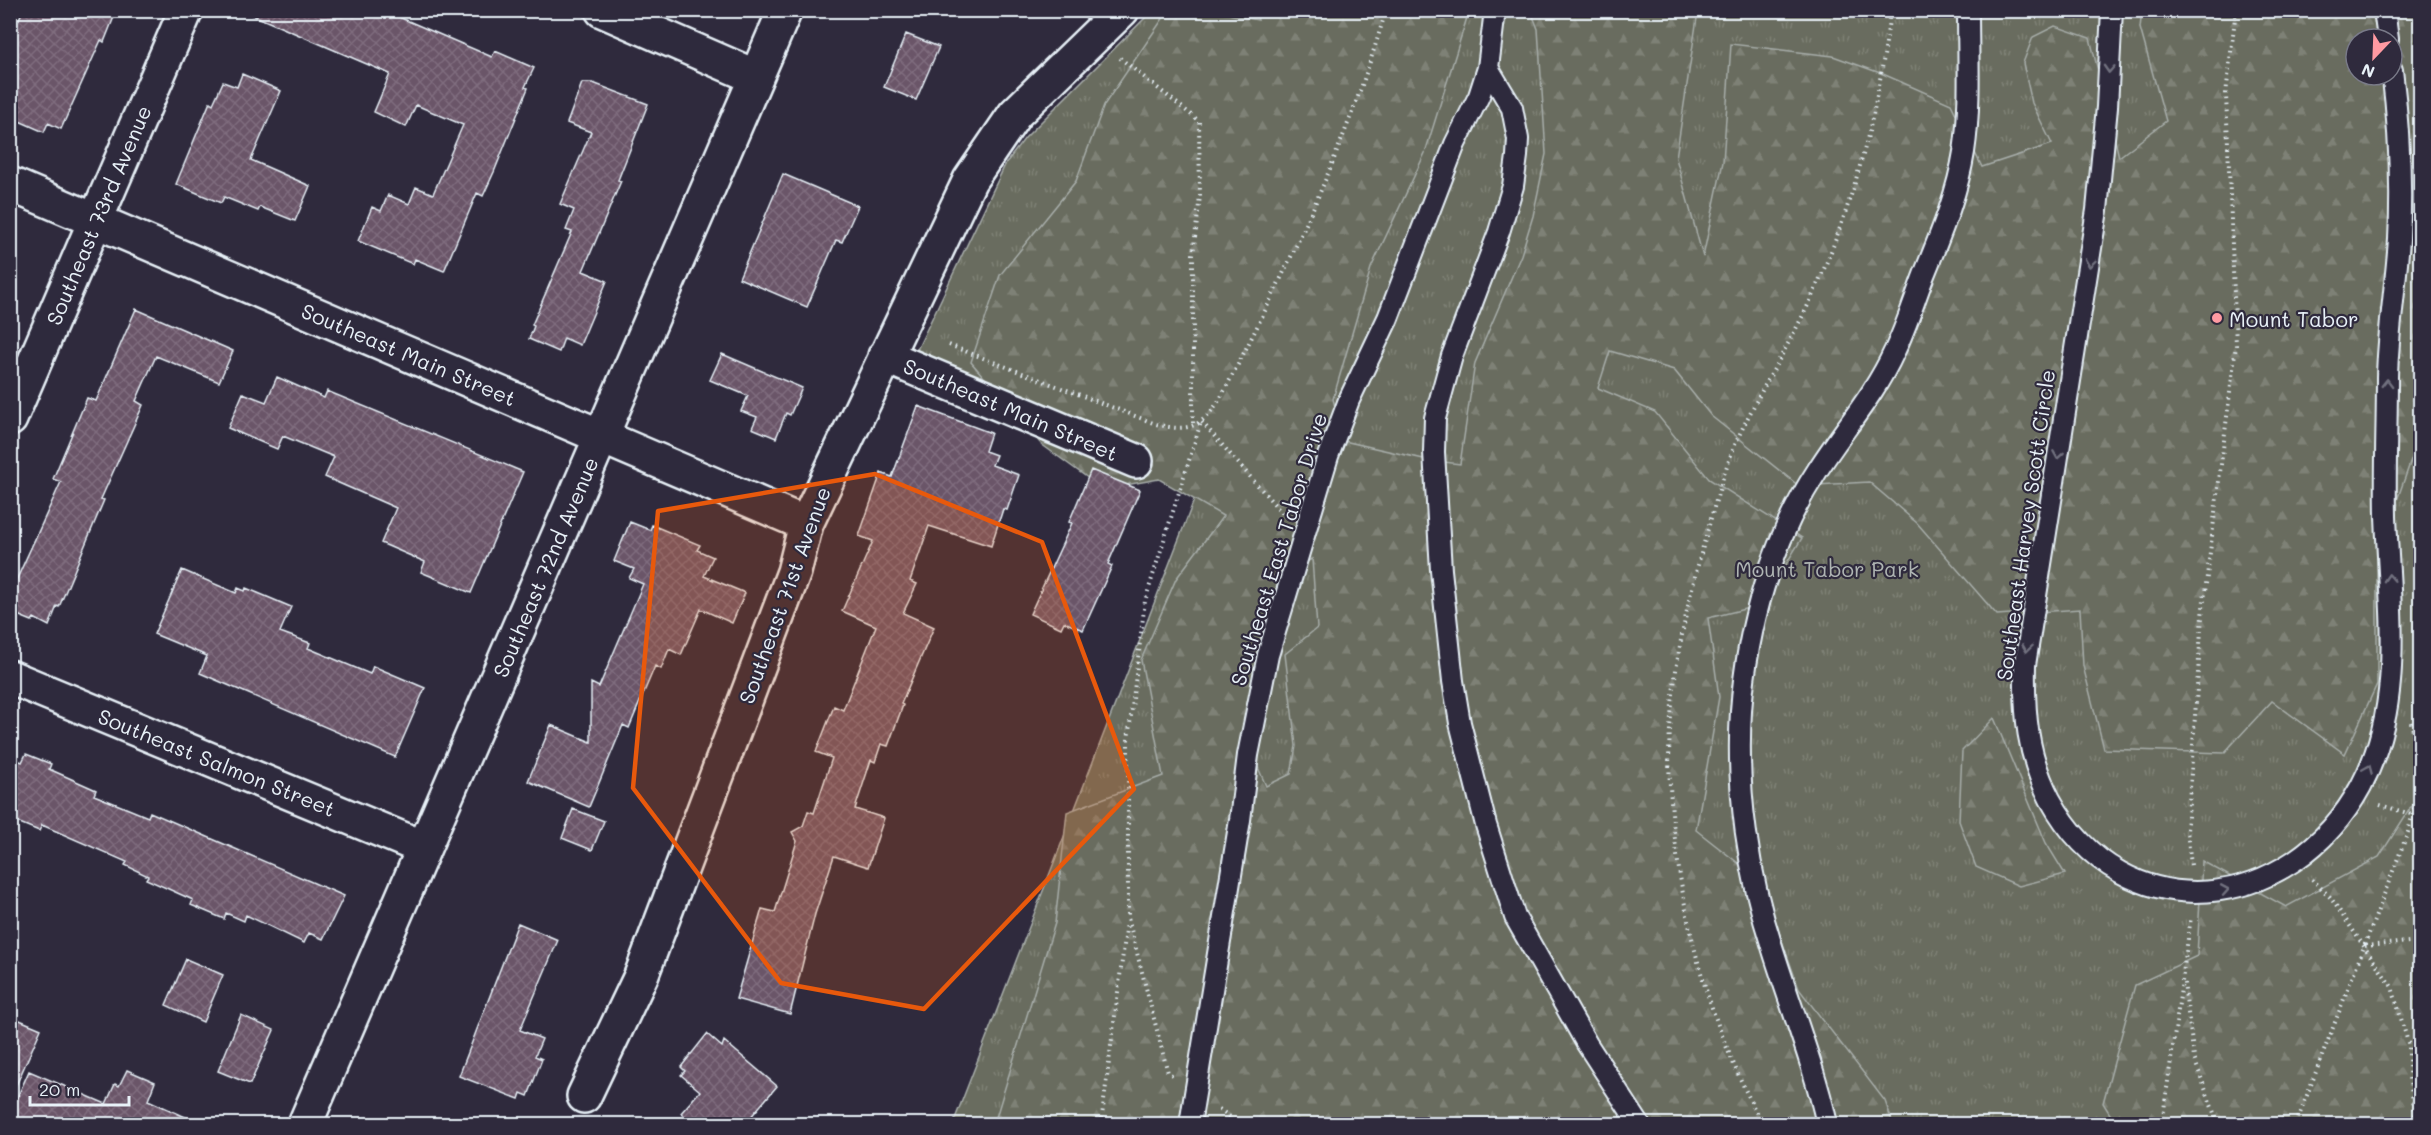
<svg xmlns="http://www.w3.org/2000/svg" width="2431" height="1135" font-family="Mali,sans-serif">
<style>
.grass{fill:url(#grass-tufts);stroke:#a8aeab;stroke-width:1.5;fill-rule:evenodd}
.forest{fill:url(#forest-firs);stroke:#a8aeab;stroke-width:1.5;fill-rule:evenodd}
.building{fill:url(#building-cross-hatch);stroke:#e8f1f8;stroke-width:1.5}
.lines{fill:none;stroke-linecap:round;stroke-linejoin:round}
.lane-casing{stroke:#e8f1f8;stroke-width:24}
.street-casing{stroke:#e8f1f8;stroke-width:38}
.path{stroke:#e8f1f8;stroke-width:4;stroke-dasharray:1.5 4.5;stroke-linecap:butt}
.lane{stroke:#2f2a3d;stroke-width:20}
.street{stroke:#2f2a3d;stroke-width:33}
.oneway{stroke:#70707e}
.marked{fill:#e8590c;fill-opacity:0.2;stroke:#e8590c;stroke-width:4.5;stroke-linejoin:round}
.poi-dot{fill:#ff9aa2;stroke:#2f2a3d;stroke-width:2}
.labels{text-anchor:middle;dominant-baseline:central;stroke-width:4.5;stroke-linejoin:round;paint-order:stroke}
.street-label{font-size:21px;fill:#e8f1f8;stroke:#2f2a3d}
.poi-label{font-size:21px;fill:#e8f1f8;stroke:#2f2a3d;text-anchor:start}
.park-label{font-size:21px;fill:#afb5b3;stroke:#2f2a3d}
</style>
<defs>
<pattern id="grass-tufts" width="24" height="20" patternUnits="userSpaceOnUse" patternTransform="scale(1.5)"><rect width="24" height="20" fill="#696c5e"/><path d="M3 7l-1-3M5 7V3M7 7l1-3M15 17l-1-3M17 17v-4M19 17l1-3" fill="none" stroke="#7e8176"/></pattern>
<pattern id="forest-firs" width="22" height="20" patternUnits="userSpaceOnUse" patternTransform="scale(1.5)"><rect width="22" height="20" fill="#696c5e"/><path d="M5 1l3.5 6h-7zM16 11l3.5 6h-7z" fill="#7e8176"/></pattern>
<pattern id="building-cross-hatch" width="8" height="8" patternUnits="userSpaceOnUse" patternTransform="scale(1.5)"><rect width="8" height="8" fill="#6a5467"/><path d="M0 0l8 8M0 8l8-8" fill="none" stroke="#7f6d7e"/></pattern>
</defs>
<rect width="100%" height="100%" fill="#2f2a3d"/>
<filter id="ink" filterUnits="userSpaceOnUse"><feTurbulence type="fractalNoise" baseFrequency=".0167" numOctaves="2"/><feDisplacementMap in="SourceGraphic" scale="12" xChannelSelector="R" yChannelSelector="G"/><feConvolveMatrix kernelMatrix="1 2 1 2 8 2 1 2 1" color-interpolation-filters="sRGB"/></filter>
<g filter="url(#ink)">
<path class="grass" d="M1152 11H2420V1124H953L1206 469 915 354 1006 163 1025 138ZM2356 39H2392V75H2356Z"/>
<path class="forest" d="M1168 11H1213L1258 20 1256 11H1469L1425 153 1371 268 1333 399 1344 441 1428 460 1460 464 1475 363 1521 255 1533 216 1546 154 1538 29 1531 11H1698L1676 158 1703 257 1723 162 1731 44 1833 56 1883 74 1951 104 1982 167 2052 144 2032 103 2023 63 2033 37 2055 26 2090 38 2119 157 2166 121 2140 28 2142 11H2420V250L2415 251 2420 332V435L2377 557V684L2345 754 2272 701 2224 753 2104 749 2083 666 2080 609 1997 615 1917 523 1869 482 1799 486 1711 416 1674 370 1610 351 1598 388 1655 412 1709 479 1802 538 1761 605 1708 618 1719 697 1696 830 1761 881 1799 989 1885 1101 1893 1124H994L1055 923 1067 812 1163 776 1141 660 1176 579 1223 516 1159 479 1103 489 1041 444 971 362 1000 275 1076 181 1104 105ZM2356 39H2392V75H2356ZM1312 559 1317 628 1285 654 1296 746 1291 774 1266 786 1257 765 1266 714 1261 630 1282 574Z
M1994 718 2046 843 2065 874 2019 886 1976 867 1959 821 1962 751Z
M2420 793V1124H2116L2103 1103 2135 985 2197 956 2202 861 2286 907 2379 857Z"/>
<path class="building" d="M23 10H98L114 17 104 42 101 40 61 129 48 123 44 132 10 117V39Z
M241 10H402L399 17 492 57 495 51 534 68 525 87 528 88 494 172 483 196 477 193 444 271 415 259 413 264 358 241 372 207 381 211 388 195 409 204 416 187 433 194 463 125 416 105 406 127 374 112 390 74Z
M906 34 939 47 916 100 884 87Z
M242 74 281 91 251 160 310 186 295 221 260 207 258 211 224 197 221 203 176 184 210 102 213 104 223 82 237 87Z
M582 83H593L648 104 618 180 621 181 583 271 607 281 580 345 564 338 559 352 529 339 534 326 532 325 572 232 566 230 574 210 560 204 591 132 567 123Z
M783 174 858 206 842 242 836 240 807 307 739 278Z
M136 309 233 351 219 382 156 356 136 401 143 405 101 499 104 500 59 607 57 606 49 626 34 618 32 621 10 612V594L61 482 53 479 87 398 96 401Z
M722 354 802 388 790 415 786 413 776 438 752 428 757 417 741 411 748 396 710 380Z
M277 377 324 398 327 391 523 472 471 593 421 572 425 562 381 543 396 508 325 477 334 457 283 436 277 449 228 428 243 393 266 402Z
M918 406 991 433 985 451 996 455 992 465 1019 475 1007 510 1003 509 991 546 929 526 910 581 917 584 903 613 934 627 901 704 903 705 888 746 881 744 875 762 871 760 855 809 884 818 868 867 834 856 815 914 790 1014 736 999 762 909 775 912 797 841 792 832 803 826 808 811 814 813 832 758 816 752 834 706 843 710 876 626 842 611 873 541 859 536 881 473 892 477Z
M1091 470 1140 490 1108 564 1112 566 1083 630 1064 622 1061 628 1030 614 1072 523 1069 522Z
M630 522 650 530 652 525 700 545 697 550 713 557 704 576 745 593 732 623 701 609 681 655 669 649 661 669 655 666 629 728 623 725 589 807 528 781 551 725 591 742V683L599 687 643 584 629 578 634 569 614 561Z
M182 570 236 593 238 588 245 591 246 588 291 607 280 632 310 643 308 648 370 674 373 666 425 688 395 757 200 673 207 656 154 634Z
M26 754 51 764 49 769 96 790 94 795 148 817 150 812 344 896 323 939 309 933 304 943 246 915 244 921 226 913 224 919 191 905 193 900 146 879 148 876 125 865 127 862 42 825 39 831 10 819V757L22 762Z
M573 809 604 821 592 850 562 838Z
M518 923 558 940 520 1030 542 1039 535 1056 542 1059 528 1096 521 1093 519 1099 459 1076Z
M186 959 223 975 203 1022 166 1005Z
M241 1015 274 1030 250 1084 218 1071Z
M10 1016 41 1029 10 1099Z
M707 1034 722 1047 724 1041 777 1086 744 1125H694L681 1113 700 1091 681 1075 685 1071 681 1067Z
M127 1070 155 1082 148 1100 203 1125H10V1114L29 1071 106 1104 115 1084 119 1086Z"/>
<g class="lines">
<g class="lane-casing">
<path id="lane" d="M2112 10 2107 107 2097 210 2025 665C2024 713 2027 755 2050 799 2124 935 2292 914 2361 786 2406 702 2389 605 2386 515 2385 469 2387 423 2387 377 2388 331 2396 285 2399 239 2402 183 2399 126 2392 70
M2384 10 2388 39
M1488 68 1512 108 1518 139 1517 156 1513 186 1499 232 1452 356 1435 418 1434 452 1441 570 1453 681 1460 723 1486 825 1515 917 1587 1044 1639 1124
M1190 1124 1240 820 1248 755 1268 655 1328 456 1349 400 1388 318 1455 144 1479 96 1488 68 1495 10
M1827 1124C1814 1065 1791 1008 1773 950 1748 874 1736 790 1741 711 1747 627 1771 542 1817 471 1842 431 1874 396 1894 352 1906 328 1914 301 1924 275 1940 235 1957 196 1964 152 1971 106 1968 57 1968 10"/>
</g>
<g class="street-casing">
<path id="street" d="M602 10 756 77
M10 184 806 524
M885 356 1136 461
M10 419 186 10
M10 677 424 848
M584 1096 641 976 794 572 806 524 970 180 1015 114 1122 10
M305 1124 785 10"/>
</g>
<path class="path" d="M1120 58 1199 121 1200 196 1193 254V426
M949 345 1156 424C1188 433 1202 427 1220 399 1285 275 1347 146 1386 10
M1202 422 1282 513
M2411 722 2420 762
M2380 805 2414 815
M2191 865 2187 831 2202 616 2236 345 2226 94 2236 10
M2312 879 2330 897 2392 987 2409 1046V1077L2417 1124
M2365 946 2409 942 2420 944
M2184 983 2194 1058 2218 1124
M1172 1075 1168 1073 1128 918V740L1145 601 1201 422
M1219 1109 1240 1124
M1101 1124 1127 922
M1762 1124C1713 1028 1688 947 1675 840 1670 799 1667 758 1671 717 1675 660 1687 605 1702 550 1713 512 1722 474 1738 438 1759 392 1787 349 1809 303 1852 210 1879 113 1890 10
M2162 1124 2191 917
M2296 1124 2408 832 2420 785"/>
<use href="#lane" class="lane"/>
<use href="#street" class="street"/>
</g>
<defs><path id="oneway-chevron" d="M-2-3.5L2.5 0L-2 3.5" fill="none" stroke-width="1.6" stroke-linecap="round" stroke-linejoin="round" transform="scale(1.5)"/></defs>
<g class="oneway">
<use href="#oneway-chevron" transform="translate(2109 69) rotate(93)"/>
<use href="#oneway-chevron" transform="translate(2090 263) rotate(98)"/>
<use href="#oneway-chevron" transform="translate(2387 383) rotate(-89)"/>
<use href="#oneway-chevron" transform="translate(2058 455) rotate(99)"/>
<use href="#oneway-chevron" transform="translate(2389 578) rotate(-93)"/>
<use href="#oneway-chevron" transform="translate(2027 648) rotate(98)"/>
<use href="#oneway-chevron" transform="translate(2368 769) rotate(-67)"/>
<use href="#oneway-chevron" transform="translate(2225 890) rotate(-10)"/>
</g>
</g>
<path class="marked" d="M875 474 1042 542 1134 789 924 1009 781 983 633 788 658 511Z"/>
<circle class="poi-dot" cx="2217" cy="318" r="6"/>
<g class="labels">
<g class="street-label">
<text transform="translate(98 215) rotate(-67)">Southeast 73rd Avenue</text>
<text transform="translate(409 354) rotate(23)">Southeast Main Street</text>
<text transform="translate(1011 409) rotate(23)">Southeast Main Street</text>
<text transform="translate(2025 525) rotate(-82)">Southeast Harvey Scott Circle</text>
<text transform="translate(1278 549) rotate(-73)">Southeast East Tabor Drive</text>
<text transform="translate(545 567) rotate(-67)">Southeast 72nd Avenue</text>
<text transform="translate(784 595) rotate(-70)">Southeast 71st Avenue</text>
<text transform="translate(217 762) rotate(22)">Southeast Salmon Street</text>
</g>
<g class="poi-label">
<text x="2229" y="318">Mount Tabor</text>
</g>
<g class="park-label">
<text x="1827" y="568">Mount Tabor Park</text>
</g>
</g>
<rect width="2431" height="1135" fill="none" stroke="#2f2a3d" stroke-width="36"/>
<rect x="18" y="18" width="2395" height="1099" fill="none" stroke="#e8f1f8" stroke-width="2" filter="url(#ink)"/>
<g transform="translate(2374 57) rotate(203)"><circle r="28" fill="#2f2a3d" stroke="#797a88" stroke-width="1.5"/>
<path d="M0-4.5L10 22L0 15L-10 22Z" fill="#ff9aa2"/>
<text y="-9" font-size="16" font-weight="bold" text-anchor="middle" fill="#e8f1f8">N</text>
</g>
<path d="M30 1096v9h99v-9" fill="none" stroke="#e8f1f8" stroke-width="3"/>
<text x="39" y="1096" font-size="18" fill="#e8f1f8" stroke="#2f2a3d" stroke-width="4.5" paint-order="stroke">20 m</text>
</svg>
